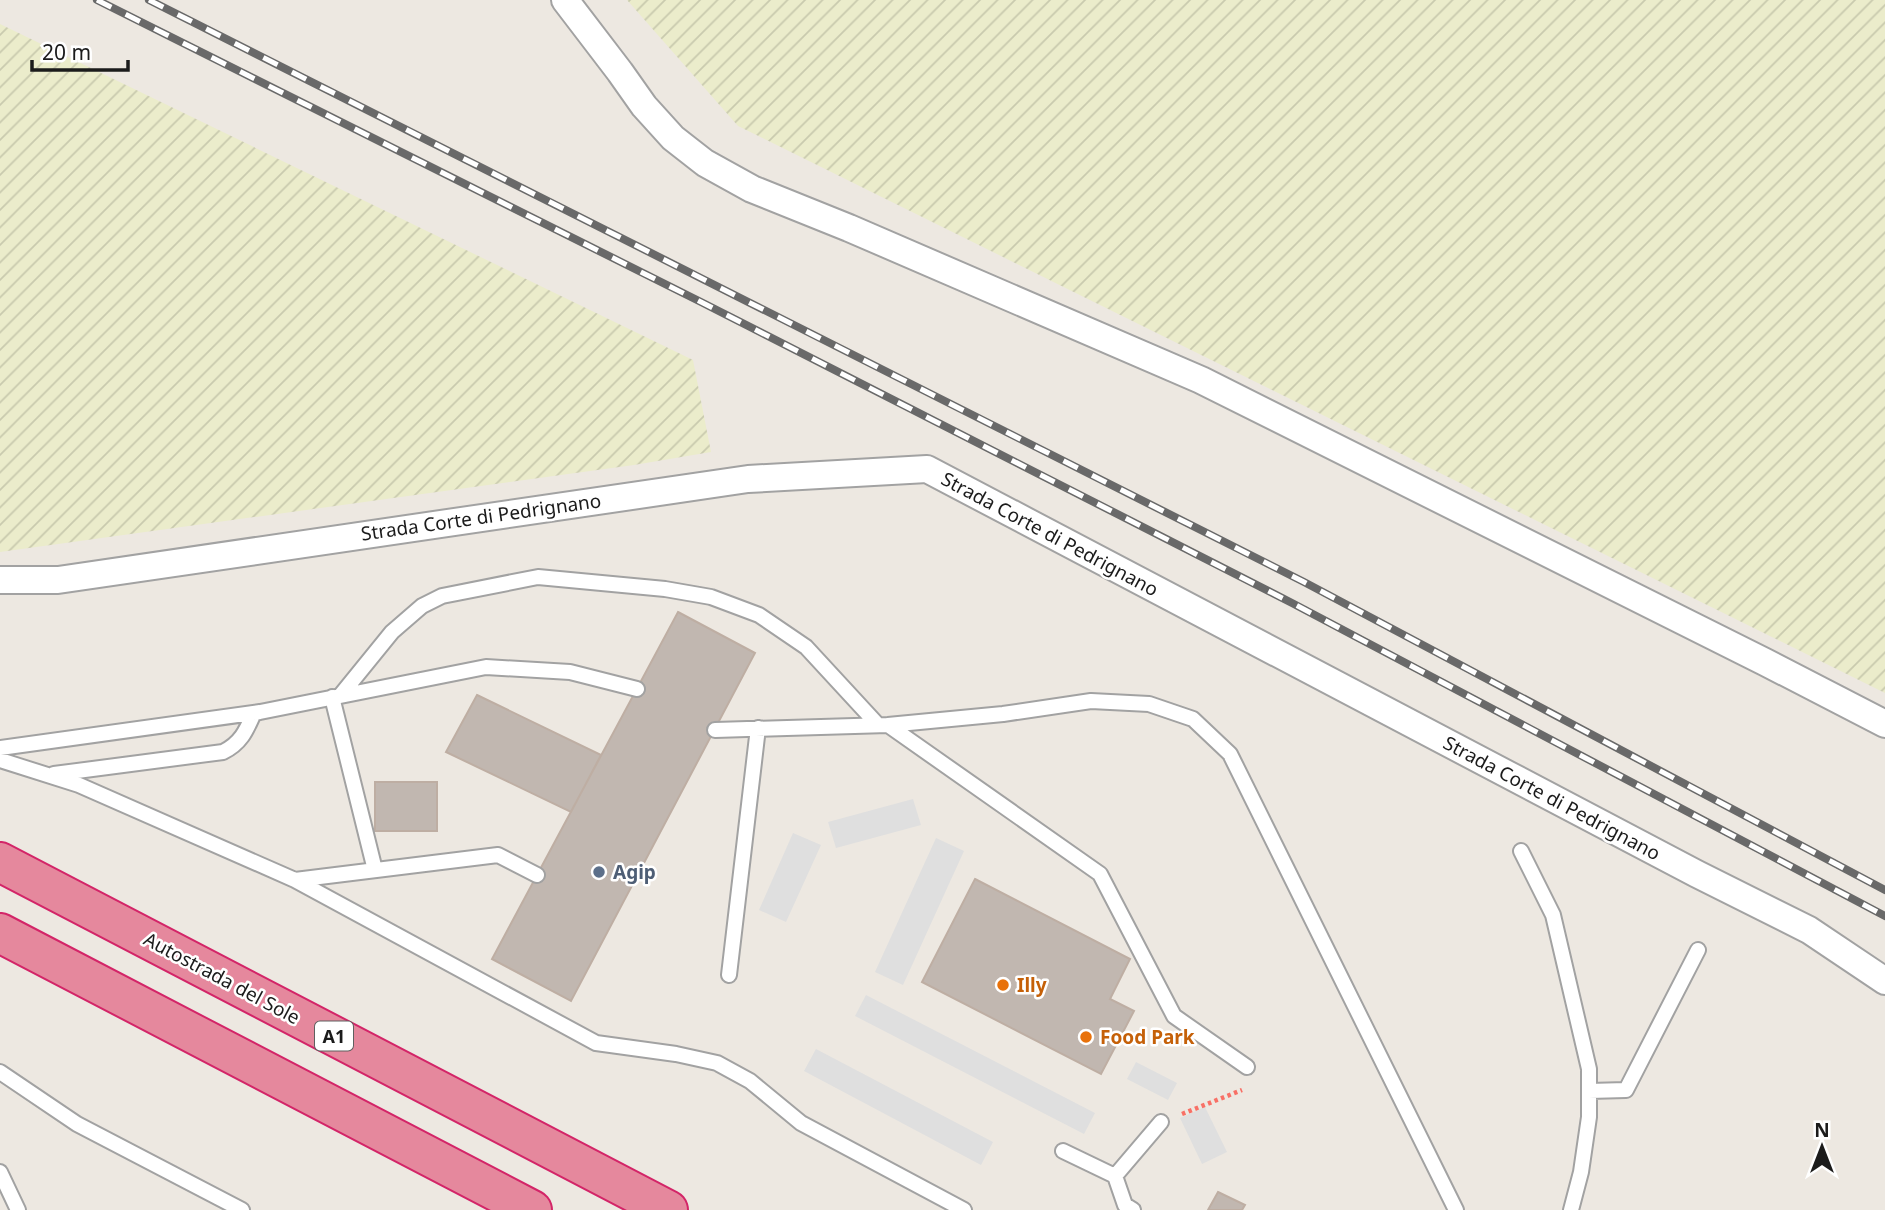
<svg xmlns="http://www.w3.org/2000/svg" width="1885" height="1210" font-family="'Noto Sans',sans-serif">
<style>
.farmland{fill:url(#farmland-furrows)}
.parking{fill:#dfdfdf}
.building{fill:#c1b7b0;stroke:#beaea3;stroke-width:2}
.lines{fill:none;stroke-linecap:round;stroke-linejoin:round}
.service-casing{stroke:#a2a2a2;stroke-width:18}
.minor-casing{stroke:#a2a2a2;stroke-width:30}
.motorway-casing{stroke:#d32568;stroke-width:42}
.path{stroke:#f87066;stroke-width:4.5;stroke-dasharray:3.5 3.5;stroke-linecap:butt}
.service{stroke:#fff;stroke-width:14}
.minor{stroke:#fff;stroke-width:26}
.motorway{stroke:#e5889d;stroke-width:38}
.rail-casing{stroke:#696969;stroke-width:8}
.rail{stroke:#fff;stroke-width:5;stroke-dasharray:16;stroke-linecap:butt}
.service-dot{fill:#5c6f8a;stroke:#fff;stroke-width:2.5}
.food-dot{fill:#e8710a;stroke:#fff;stroke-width:2.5}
.labels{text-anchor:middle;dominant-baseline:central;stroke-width:5;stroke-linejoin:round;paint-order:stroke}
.shield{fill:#fff;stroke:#5f5f5f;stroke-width:2}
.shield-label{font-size:18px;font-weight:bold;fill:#1b1b1b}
.street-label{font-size:19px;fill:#1b1b1b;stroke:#fff}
.service-label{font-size:19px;font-weight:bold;fill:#4e5e75;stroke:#fff;text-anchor:start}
.food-label{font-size:19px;font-weight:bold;fill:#c56008;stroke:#fff;text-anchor:start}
</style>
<defs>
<pattern id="farmland-furrows" width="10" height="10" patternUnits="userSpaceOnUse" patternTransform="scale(1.75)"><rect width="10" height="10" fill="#ebeccb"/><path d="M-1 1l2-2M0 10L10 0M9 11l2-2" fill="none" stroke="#c9caae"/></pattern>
</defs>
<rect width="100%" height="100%" fill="#ede8e1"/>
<path class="farmland" d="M627 0H1885V693L738 126Z
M0 24 693 360 711 452 634 465 0 552Z"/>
<path class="parking" d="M913 799 921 825 836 848 828 822Z
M793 833 821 845 786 922 759 910Z
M936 838 964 851 903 985 875 972Z
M866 995 1095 1113 1084 1134 855 1016Z
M816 1049 993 1142 981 1165 804 1071Z
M1136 1062 1177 1083 1168 1100 1127 1079Z
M1205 1107 1227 1152 1202 1164 1180 1118Z"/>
<path class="building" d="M678 612 755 653 571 1001 492 959Z
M477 695 601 755 571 812 446 752Z
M375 782H437V831H375Z
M975 879 1130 959 1110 999 1134 1011 1101 1074 922 982Z
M1218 1192 1245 1205 1242 1210H1208Z"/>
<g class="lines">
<g class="service-casing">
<path id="service" d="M340 696 392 632 422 606 442 596 538 577 665 589 711 597 759 615 806 647 878 725
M332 697 375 870
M888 725 1100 874 1174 1016 1247 1067
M715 730 888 725 1003 714 1091 701 1149 704 1193 719 1230 754 1456 1210
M0 748 260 712 486 667 570 672 637 689
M0 760 79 785 295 880 596 1043 676 1054 717 1063 750 1081 801 1123 964 1210
M54 774 223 752C241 743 246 731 254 713
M1521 851 1553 915 1589 1069V1117L1581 1172 1571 1210
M295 880 498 855 537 875
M729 975 758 728
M0 1072 77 1124 242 1210
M1589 1091 1626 1090 1698 950
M1063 1151 1115 1176 1125 1205 1133 1210
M0 1172 18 1210
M1115 1176 1161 1122"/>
</g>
<g class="minor-casing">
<path id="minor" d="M565 0 620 72 644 106 673 138 705 163 752 189 849 228 1201 380 1765 662 1885 724
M0 580H58L748 479 927 469 1697 874 1809 930 1885 981"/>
</g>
<g class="motorway-casing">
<path id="motorway" d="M0 862 668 1210
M0 933 532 1210"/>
</g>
<path class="path" d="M1182 1114 1242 1090"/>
<use href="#service" class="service"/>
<use href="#minor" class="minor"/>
<use href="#motorway" class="motorway"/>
<g class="rail-casing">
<path id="rail" d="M97 0 703 303 1292 603 1885 916
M149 0 1304 582 1885 890"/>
</g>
<use href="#rail" class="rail"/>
</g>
<circle class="service-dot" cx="599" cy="872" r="7"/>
<g class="food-dot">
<circle cx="1003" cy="985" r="7"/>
<circle cx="1086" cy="1037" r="7"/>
</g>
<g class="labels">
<rect class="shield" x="315" y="1021.5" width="38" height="29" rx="5"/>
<g class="shield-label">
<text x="334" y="1036">A1</text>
</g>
<g class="street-label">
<text transform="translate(481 517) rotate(-8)">Strada Corte di Pedrignano</text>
<text transform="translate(1050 534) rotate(28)">Strada Corte di Pedrignano</text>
<text transform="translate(1552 798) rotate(28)">Strada Corte di Pedrignano</text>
<text transform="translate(222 978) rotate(28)">Autostrada del Sole</text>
</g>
<g class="service-label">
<text x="613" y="872">Agip</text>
</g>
<g class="food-label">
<text x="1017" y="985">Illy</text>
<text x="1100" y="1037">Food Park</text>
</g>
</g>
<g transform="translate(1822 1147)" stroke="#ffffff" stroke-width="5" paint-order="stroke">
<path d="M0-5L12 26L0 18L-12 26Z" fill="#1b1b1b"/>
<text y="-10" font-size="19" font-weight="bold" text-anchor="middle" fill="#1b1b1b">N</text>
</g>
<path d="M32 60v10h96v-10" fill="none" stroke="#1b1b1b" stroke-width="3.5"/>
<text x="42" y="60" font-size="21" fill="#1b1b1b" stroke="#ffffff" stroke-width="5" paint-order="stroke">20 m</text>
</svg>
